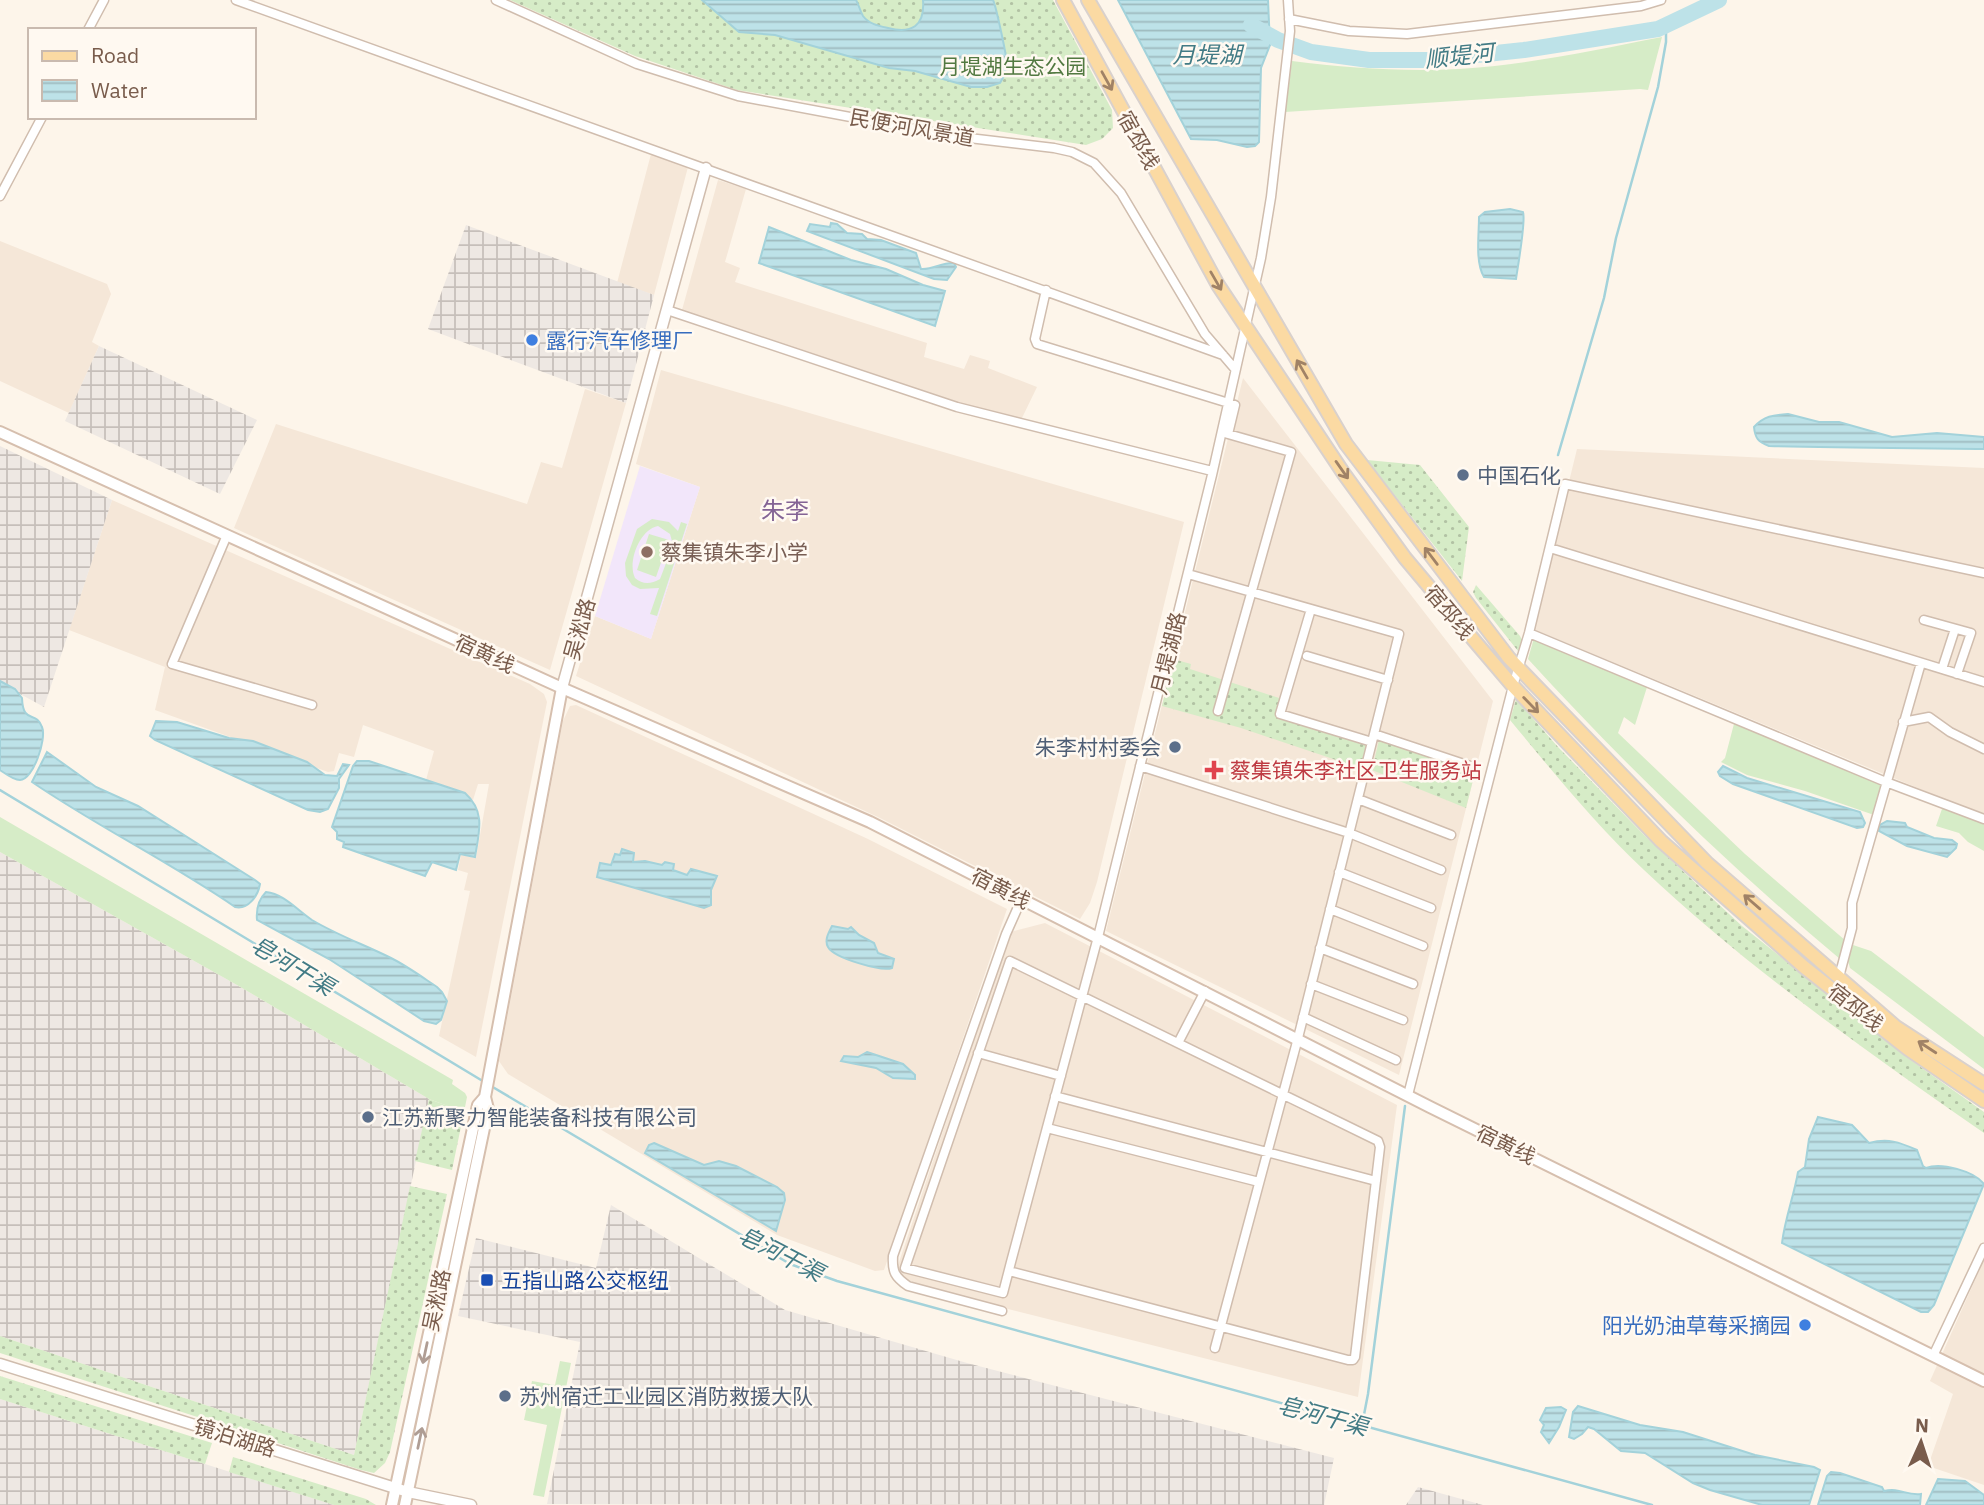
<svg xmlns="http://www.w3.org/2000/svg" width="1984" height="1505" font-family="'IBM Plex Sans','Noto Sans SC',sans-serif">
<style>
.residential{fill:#f5e7d8}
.industrial{fill:url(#industrial-grid)}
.education{fill:#f2e6fa}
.grass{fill:url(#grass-dots)}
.garden{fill:#d6ecc7;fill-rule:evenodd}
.water{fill:url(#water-rules);stroke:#a3d2da;stroke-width:2}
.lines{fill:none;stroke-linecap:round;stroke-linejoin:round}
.stream{stroke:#a3d2da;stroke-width:2.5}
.river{stroke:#bde2e8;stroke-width:16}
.minor-casing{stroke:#d0bdae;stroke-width:11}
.tertiary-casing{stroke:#d0bdae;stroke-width:13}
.secondary-casing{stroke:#d6bfae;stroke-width:14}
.primary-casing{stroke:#d9d1cd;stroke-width:16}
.minor{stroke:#fff;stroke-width:8}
.tertiary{stroke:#fff;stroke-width:10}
.secondary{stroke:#fff;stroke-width:10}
.primary{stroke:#fbdaa3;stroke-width:12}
.oneway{stroke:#a08266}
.oneway2{stroke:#af9d94}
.shop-dot{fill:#3f7fe0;stroke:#fff9f1;stroke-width:2.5}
.service-dot{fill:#5c6f8a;stroke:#fff9f1;stroke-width:2.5}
.education-dot{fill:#8d6e63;stroke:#fff9f1;stroke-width:2.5}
.health-dot{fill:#e0444e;stroke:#fff9f1;stroke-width:2.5}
.transit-dot{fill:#1a4fb4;stroke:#fff9f1;stroke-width:2.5}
.labels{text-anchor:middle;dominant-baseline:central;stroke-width:5;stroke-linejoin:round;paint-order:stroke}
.park-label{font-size:21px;fill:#527941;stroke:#fff9f1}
.street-label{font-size:21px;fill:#795c4c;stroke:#fff9f1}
.shop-label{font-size:21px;fill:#366cbe;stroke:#fff9f1;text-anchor:start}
.service-label{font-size:21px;fill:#4e5e75;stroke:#fff9f1;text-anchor:start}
.education-label{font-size:21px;fill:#785e54;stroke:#fff9f1;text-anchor:start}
.health-label{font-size:21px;fill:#be3a42;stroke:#fff9f1;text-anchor:start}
.transit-label{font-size:21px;fill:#164399;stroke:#fff9f1;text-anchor:start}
.water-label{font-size:23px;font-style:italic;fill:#427b85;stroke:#fff9f1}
.quarter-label{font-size:24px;fill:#846495;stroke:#fff9f1}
</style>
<defs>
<pattern id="industrial-grid" width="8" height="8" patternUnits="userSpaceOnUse" patternTransform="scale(1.75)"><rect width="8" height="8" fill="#eee8e3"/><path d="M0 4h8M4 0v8" fill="none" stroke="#c6bfba"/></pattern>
<pattern id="grass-dots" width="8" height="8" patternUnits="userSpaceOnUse" patternTransform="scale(1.75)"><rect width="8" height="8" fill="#d6ecc7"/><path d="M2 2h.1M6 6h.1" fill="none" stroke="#b2c2a4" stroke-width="1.8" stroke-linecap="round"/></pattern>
<pattern id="water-rules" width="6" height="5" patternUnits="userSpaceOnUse" patternTransform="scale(1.75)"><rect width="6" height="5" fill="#bde2e8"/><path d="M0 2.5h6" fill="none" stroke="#9ebabe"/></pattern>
</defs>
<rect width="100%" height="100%" fill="#fdf5ea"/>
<path class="residential" d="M651 154 688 167 654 295 617 283Z
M718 180 746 189 725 262 740 268 735 282 927 343 924 357 964 369 970 355 990 361 988 368 1037 387 1021 420 964 404 682 310Z
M0 241 107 284 111 294 92 342 99 346 69 413 0 381Z
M661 370 1184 522 1097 882 1090 903 1080 919 880 818 576 676 595 616 651 639 700 487 636 464Z
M1243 378 1493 701 1399 1075 1106 931Z
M585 389 626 403 550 670 234 528 276 424 527 504 541 462 562 468Z
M1577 449 1984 468V813L1959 805 1533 629Z
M112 500 530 684 544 694 547 702 476 1057 439 1036 470 891 464 890 468 873 458 870 461 855 476 858 489 784H478L473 800 465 793 426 780 434 751 363 725 354 757 339 753 334 771 328 772 155 710 165 667 69 630Z
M576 705 868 839 1007 909 884 1270 875 1271 777 1235 508 1074 501 1064 499 1061 563 721 570 706Z
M1045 923 1397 1105 1358 1397 893 1280 1010 932Z
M1984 1260V1485L1928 1466 1953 1394 1930 1381Z"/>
<path class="industrial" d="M466 225 654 295 626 403 428 329Z
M99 346 257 420 220 494 65 421Z
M0 446 112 500 44 707 0 683Z
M0 852 237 985 429 1099 354 1455 0 1336Z
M611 1205 785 1310 967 1363 1334 1458 1324 1505 547 1504 580 1342 458 1316 476 1238 596 1268Z
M0 1399 205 1464 334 1505H0Z
M1418 1487 1483 1505H1406Z"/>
<path class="education" d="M640 466 700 487 651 639 595 616Z"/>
<path class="grass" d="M510 0H1053L1112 110 1113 128 1102 139 1086 145 737 90 635 56Z
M1367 460 1420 465 1469 527 1462 581Z
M1476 585 1520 636 1522 640 1518 651 1476 598 1473 592Z
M1173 659 1191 664 1190 669 1282 699 1277 716 1366 743 1362 766 1360 768 1241 728 1162 706Z
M1516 699 1558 747 1644 835 1742 926 1905 1056 1984 1112V1133C1866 1051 1749 969 1644 870 1595 824 1553 772 1510 720Z
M1379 740 1475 772 1466 808 1372 770Z
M429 1099 464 1112 452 1170 415 1161Z
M410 1186 447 1194 390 1452 385 1463 374 1473 361 1470 0 1353V1336L354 1455Z
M0 1376 212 1443 205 1464 0 1399Z
M233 1457 366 1499 376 1505H334L229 1472Z"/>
<path class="garden" d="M1662 37 1648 90 1640 89 1285 112 1292 61C1348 68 1403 72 1459 69 1527 65 1595 50 1662 37Z
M652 519 669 522 678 531 681 522 687 524 657 616 650 614 659 588 640 589 632 585 626 576 625 563 637 529ZM658 526 670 534 673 545 660 579C651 584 643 585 635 578 627 562 640 529 658 526Z
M649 534 669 540 656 577 637 570Z
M1534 638 1648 684 1635 725 1624 717 1618 733 1745 854 1846 941 1840 959C1729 866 1626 766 1528 659Z
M1735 720 1883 783 1874 815 1805 791 1747 775 1721 762 1725 758Z
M1943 806 1984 821V851L1968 842 1959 833 1936 826Z
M0 817 453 1080 452 1084 465 1093 467 1097 464 1112 429 1099 237 985 0 852Z
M1853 945 1871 951 1984 1037V1069L1850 968 1848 961Z
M560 1361 571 1363 544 1497 533 1495 547 1425 524 1420 532 1381 555 1385Z"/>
<path class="water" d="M702 0H856C859 5 860 11 863 16 869 24 879 26 888 28 912 34 925 26 923 0H993C996 6 1008 61 1007 67 1006 73 1003 78 1000 83L987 87H971L915 71 889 68 775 35 739 32Z
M1118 0H1268L1270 45 1261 68 1259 142 1255 146 1247 147 1217 140 1191 139Z
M1510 209 1523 212C1526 221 1518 265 1516 279L1484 277C1475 262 1479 235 1479 217L1485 212Z
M831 223 837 224 847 233 862 234 867 239 881 240 916 253 921 269C933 270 942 262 954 263L956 267 947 280 934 279 807 231 810 224 830 227Z
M769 227 851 260 886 269 923 285 945 291 935 326 759 263Z
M1788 414 1819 422H1839L1892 437 1937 433 1984 437V449C1912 448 1841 448 1769 446 1758 442 1755 438 1754 427 1764 416 1773 415 1788 414Z
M0 681 15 689 22 698C23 725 36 710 42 727 47 739 33 780 20 780 13 780 6 774 0 770Z
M156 721 177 722 229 738 253 741 307 762 325 775 337 776 343 764 349 765 339 779V788L328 809 320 812 308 810 155 740 150 736Z
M47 752 96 787 138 806 255 880 260 884C258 896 248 910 235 907 170 862 98 827 32 782Z
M357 761H369L465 793C486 812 479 832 475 857L460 854 456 870 432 862 425 876 343 847 344 842 337 839V832L332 827 353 766Z
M1723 766 1747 778 1860 812 1865 823 1863 827 1857 828 1733 784 1720 776 1718 772Z
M1887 821 1905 823 1907 827 1934 838 1952 840 1957 844 1956 848 1947 857 1907 846 1879 831 1880 825Z
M622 849 634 853 633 862 645 861 662 865 665 862 674 864 673 870 687 875 691 869 717 876 711 890V905L704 908 597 877 600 863 611 865 615 854 620 855Z
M266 892C284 894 297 910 312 920 337 935 365 945 391 958 407 966 422 977 437 987L442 992 447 1001 441 1020 436 1024 424 1021 329 959 257 920C256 909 258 900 266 892Z
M832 926 848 929 851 927 859 935 874 943 878 953 894 959 892 968C882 972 834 958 828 947 824 940 829 932 832 926Z
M867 1052 903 1064 915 1075V1079L893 1078 876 1068 841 1061 844 1056 858 1057Z
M1818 1117 1852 1125 1869 1143C1888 1138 1899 1142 1917 1150L1923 1166 1926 1168C1941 1162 1974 1171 1984 1184L1934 1305 1928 1312H1921L1782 1243C1785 1218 1794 1196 1798 1172L1805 1167 1809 1139Z
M654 1143 704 1165 719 1161 736 1166 777 1187 784 1193 785 1200 776 1231 645 1153 649 1145Z
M1578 1406 1640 1425 1683 1432 1755 1455 1814 1467 1820 1470 1809 1505H1762L1710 1490 1693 1483 1645 1453 1621 1451 1594 1429 1588 1427 1582 1434 1574 1439 1569 1437 1573 1412Z
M1561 1407 1566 1410 1559 1427 1549 1443 1541 1432 1544 1425 1540 1420 1546 1408Z
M1831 1472 1840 1473 1882 1487 1884 1491C1900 1487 1906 1496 1921 1494L1920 1505H1818L1827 1476Z
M1938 1479 1965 1481 1984 1495V1505H1926Z"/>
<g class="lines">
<path class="stream" d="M1558 455 1604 298 1616 238 1658 87 1666 42V26
M0 790 486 1083
M491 1086 790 1264 837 1281 1652 1505
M1362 1425 1368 1394 1405 1106"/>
<path class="river" d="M1251 25 1278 40 1311 52 1369 60H1430L1524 50 1658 29 1719 0"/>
<g class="minor-casing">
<path id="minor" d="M236 0 1223 355
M496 0 637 64 738 96 952 136 1054 148 1072 152 1094 163 1121 193 1205 334 1235 369
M1289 19 1349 31 1407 34 1641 6 1661 0
M88 30 104 0
M0 196 42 117
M1046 290 1035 339 1037 344 1235 405 1228 434 1291 452 1218 711
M667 310 957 407 1212 471
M227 535 172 664 312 705
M1550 548 1984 682
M1188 574 1399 634 1298 1038 1215 1348
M1311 609 1280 714 1372 742
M1924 620 1971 633 1957 674
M1529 633 1886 782 1984 819
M1307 656 1388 680
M1942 669 1955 629
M1903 722 1929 717 1950 732 1984 749
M1374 734 1470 766
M1140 766 1349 833 1441 870
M1358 799 1451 835
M1339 872 1431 908
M1330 909 1423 946
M1320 948 1413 984
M1839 977 1852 928V903L1921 663
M1311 984 1403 1020
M1303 1017 1396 1060
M1178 1043 1205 991
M978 1053 1061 1076
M1408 1095 1513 686 1529 633 1565 484 1984 573
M1055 1096 1376 1181
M1047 1128 1259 1182
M1009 1271 1348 1360H1353L1355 1357 1380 1147 1378 1141C1255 1081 1132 1021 1010 961L905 1268 1003 1293 1011 1262C1040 1153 1069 1045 1098 937L1212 475 1261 258 1271 197 1290 31 1288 0
M1002 1311 908 1286C895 1277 892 1272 893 1256L1006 934 1022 898
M1933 1356 1984 1248"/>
</g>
<g class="tertiary-casing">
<path id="tertiary" d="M562 688 706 168
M0 1364 408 1492 471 1505"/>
</g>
<g class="secondary-casing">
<path id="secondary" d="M0 432 562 688 870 822 1430 1107 1984 1381
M392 1505 478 1105 485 1097
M405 1505 488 1109 485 1097 562 688"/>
</g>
<g class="primary-casing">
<path id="primary" d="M1063 0 1218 285 1344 474 1405 558 1478 645 1513 686 1661 841 1804 967 1908 1049 1984 1101
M1088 0 1346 444 1509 658 1707 863 1896 1027 1984 1084"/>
</g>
<use href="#minor" class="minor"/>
<use href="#tertiary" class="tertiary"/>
<use href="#secondary" class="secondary"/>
<use href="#primary" class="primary"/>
</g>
<defs><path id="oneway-shaft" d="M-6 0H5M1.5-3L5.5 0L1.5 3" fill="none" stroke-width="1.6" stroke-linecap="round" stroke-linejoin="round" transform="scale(1.75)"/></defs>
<g class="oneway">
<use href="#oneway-shaft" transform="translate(1107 81) rotate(61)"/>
<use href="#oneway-shaft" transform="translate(1216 281) rotate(60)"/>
<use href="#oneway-shaft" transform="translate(1302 369) rotate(-120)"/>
<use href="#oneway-shaft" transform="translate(1342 470) rotate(55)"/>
<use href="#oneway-shaft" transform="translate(1431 556) rotate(-127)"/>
<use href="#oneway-shaft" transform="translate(1531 705) rotate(46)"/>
<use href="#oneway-shaft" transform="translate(1752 902) rotate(-139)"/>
<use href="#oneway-shaft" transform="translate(1927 1047) rotate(-147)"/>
</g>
<g class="oneway2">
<use href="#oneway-shaft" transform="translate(425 1353) rotate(102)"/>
<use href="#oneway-shaft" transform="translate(420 1438) rotate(-78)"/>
</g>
<g class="shop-dot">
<circle cx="532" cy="340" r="7"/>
<circle cx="1805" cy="1325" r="7"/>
</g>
<g class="service-dot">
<circle cx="1463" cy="475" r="7"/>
<circle cx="1175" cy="747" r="7"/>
<circle cx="368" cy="1117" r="7"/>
<circle cx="505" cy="1396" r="7"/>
</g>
<circle class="education-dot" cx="647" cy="552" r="7"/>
<path class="health-dot" d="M1210.5 759.5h7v7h7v7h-7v7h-7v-7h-7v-7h7z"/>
<rect class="transit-dot" x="480" y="1273" width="14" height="14" rx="3.5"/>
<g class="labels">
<g class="park-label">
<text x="1013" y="66">月堤湖生态公园</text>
</g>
<g class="street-label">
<text transform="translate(912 127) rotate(10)">民便河风景道</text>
<text transform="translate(1139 140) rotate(61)">宿邳线</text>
<text transform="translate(1450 612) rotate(50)">宿邳线</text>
<text transform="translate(579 629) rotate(-74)">吴淞路</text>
<text transform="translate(485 653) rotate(25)">宿黄线</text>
<text transform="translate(1168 653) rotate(-76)">月堤湖路</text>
<text transform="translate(1001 888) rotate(27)">宿黄线</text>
<text transform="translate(1856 1007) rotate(38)">宿邳线</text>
<text transform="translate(1506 1144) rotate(26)">宿黄线</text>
<text transform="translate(436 1300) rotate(-78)">吴淞路</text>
<text transform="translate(235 1437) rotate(17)">镜泊湖路</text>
</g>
<g class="shop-label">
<text x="546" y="340">露行汽车修理厂</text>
<text x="1791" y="1325" text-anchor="end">阳光奶油草莓采摘园</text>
</g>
<g class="service-label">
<text x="1477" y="475">中国石化</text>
<text x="1161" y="747" text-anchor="end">朱李村村委会</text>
<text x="382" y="1117">江苏新聚力智能装备科技有限公司</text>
<text x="519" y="1396">苏州宿迁工业园区消防救援大队</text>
</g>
<g class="education-label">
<text x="661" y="552">蔡集镇朱李小学</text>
</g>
<g class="health-label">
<text x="1230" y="770">蔡集镇朱李社区卫生服务站</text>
</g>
<g class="transit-label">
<text x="501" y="1280">五指山路公交枢纽</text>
</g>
<g class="water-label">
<text x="1207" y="54">月堤湖</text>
<text transform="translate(1459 55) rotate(-6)">顺堤河</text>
<text transform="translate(293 965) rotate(31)">皂河干渠</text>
<text transform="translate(781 1253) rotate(27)">皂河干渠</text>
<text transform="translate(1323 1415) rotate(15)">皂河干渠</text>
</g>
<g class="quarter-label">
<text x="785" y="510">朱李</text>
</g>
</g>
<rect x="28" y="28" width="228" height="91" fill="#fff9f1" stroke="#c9baaf" stroke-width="2"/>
<rect x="42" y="51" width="35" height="10" fill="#fbdaa3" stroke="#c9baaf" stroke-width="2"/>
<text x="91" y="63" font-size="21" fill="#795c4c">Road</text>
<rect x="42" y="80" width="35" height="21" fill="url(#water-rules)" stroke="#c9baaf" stroke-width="2"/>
<text x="91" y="98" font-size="21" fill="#795c4c">Water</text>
<g transform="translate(1921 1442) rotate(3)" stroke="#fff9f1" stroke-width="5" paint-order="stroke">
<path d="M0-5L12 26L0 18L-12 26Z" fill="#795c4c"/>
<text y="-10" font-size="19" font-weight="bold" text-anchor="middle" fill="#795c4c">N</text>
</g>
</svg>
